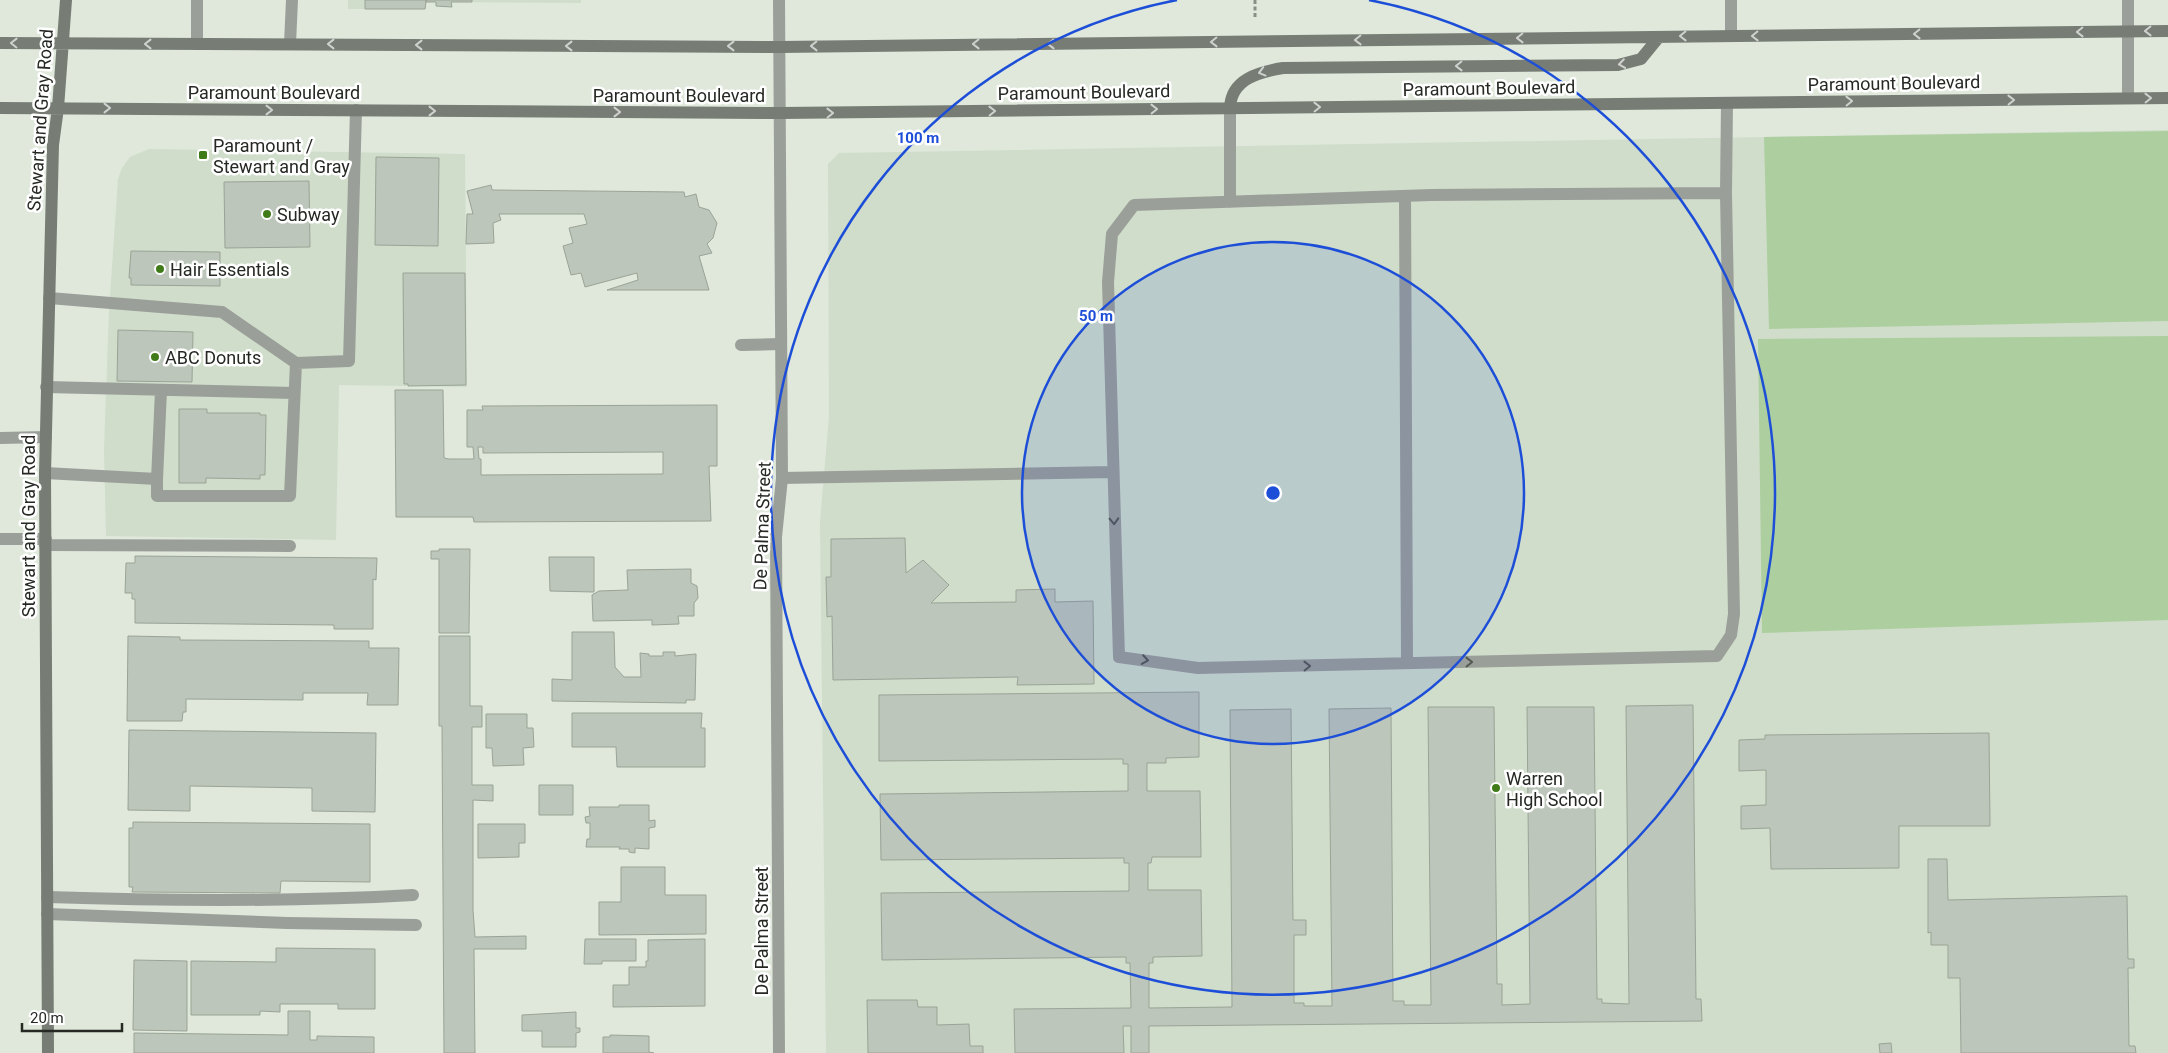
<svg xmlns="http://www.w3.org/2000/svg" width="2168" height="1053" font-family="Roboto,sans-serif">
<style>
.built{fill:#d0ddcb}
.green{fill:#adcf9f}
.building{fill:#bdc6ba;stroke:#9aa396;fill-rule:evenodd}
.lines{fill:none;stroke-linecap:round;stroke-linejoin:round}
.path{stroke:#898f86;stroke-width:3;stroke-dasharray:4 2.5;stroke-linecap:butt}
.lane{stroke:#9b9f99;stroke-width:12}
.street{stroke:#9b9f99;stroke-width:12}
.secondary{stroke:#777d75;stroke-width:12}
.oneway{stroke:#cfd2cf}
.oneway2{stroke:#545852}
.ring{fill:none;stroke:#1d4ed8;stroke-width:2.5}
.poi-dot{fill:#3f7c19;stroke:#fff;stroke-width:2}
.labels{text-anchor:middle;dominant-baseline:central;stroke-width:5;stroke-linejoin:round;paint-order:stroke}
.street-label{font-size:18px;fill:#252823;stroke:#fff}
.poi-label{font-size:18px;fill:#252823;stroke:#fff;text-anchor:start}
.centre{fill:#1d4ed8;stroke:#fff;stroke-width:2.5}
.ring-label{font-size:15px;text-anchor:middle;font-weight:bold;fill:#1d4ed8;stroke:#fff;stroke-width:5;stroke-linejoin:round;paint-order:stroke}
</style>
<rect width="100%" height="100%" fill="#dfe8db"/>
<path class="built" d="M348 0H581V3L452 2V7L436 6V2H426L425 9H348Z
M2168 130V1053H826L820 522 829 416 828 164 839 153Z
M149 149 465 154 467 387 339 385 336 540 106 536 104 449 109 311 118 179 122 168 130 157Z"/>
<path class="green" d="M2168 131V321L1769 329 1764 137Z
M2168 336V620L1762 633 1758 339Z"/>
<path class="building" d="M365 0H426V2L425 9H365Z
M426 0H472V2H451L452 7 436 6V2H426Z
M376 157 439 158 438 246 375 245Z
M309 181 310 247 225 248 224 182Z
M491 185 492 190 684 192 685 197 696 194 699 207 709 210 717 223 713 238 707 244 712 253 699 256 709 290H607L638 280 637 273 585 287 581 273 571 275 563 246 573 243 569 228 587 224 584 214H499L501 220 493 223 494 243 466 244 467 214H473L467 191Z
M131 251 220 252V286L131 285V278H129Z
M403 273H465L466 385 408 386V384H404Z
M118 330 193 332 192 382 117 381Z
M395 390H443L444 458 449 459H474L473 447H467V410H483L482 406 717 405V466H709L711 521 474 522 473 517H396ZM478 447H483V453L663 452V474L481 475V459H479Z
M179 409H207V413H260V415H266L265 475H260V479L206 478V483H179Z
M905 538 906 573 923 560 949 585 931 603 1016 602V590L1055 589V602L1093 601 1094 684 1017 685 1018 677 833 680 832 616 827 617 826 577H831V539Z
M439 549H470L469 633H439V559H431V551H439Z
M135 556 377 558 376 580 373 579V629H334V625L135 623V599H132V593H125L126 563H135Z
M549 557H594V592L550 591Z
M691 569V583L697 586 698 598 694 603V616H678L679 624 652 625V620L593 621 592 595 599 591 628 590 627 570Z
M572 632H614L615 667 624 677H641L640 653 649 654V656H663V652H675V656L696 654 695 700H686V703L552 701V679L572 680Z
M128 636 180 637V640L369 641V648H399L398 705H367L368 693H303V700L186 699V712H183L182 721H127Z
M439 636H470V706H482V727H472V785H493V801L473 800V910L475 937 526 936V949H474L475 1053H444L442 726H439Z
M1199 692V757L1166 758V763H1147V791H1200L1201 857H1152L1151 863H1148V890H1201L1202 956 1153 957V963H1149V1008L1232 1007 1230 710 1291 709 1293 920H1306V935H1294V1003H1304V1006H1332L1329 709 1391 708 1393 1001H1404V1005H1431L1428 707H1494L1497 984H1502V1005L1530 1004 1527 707H1594L1597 999H1602V1003L1629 1004 1626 706 1693 705 1696 999H1701L1702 1021 1149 1026V1053H1131V1026H1123L1124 1053H1015L1014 1009 1131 1008 1130 963H1126V957L882 960 881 893 1129 891V863H1124V858L881 860 880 794 1128 791V764H1123V759L879 761V695Z
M572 713H702L701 728H705V767H617L616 747H572Z
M486 714H527V728H533L534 747 523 748 524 765 493 766 492 748H486Z
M129 730 376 733 375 812 312 811V788L190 786V811L128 810Z
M1989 733 1990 826H1899V868L1771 869 1770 828 1741 829V806L1766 805V770L1739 771V740L1765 739V735Z
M539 785H573V815H539Z
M619 805H649V821L655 820V827L649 828V849L635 848V853L629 852V849H619L620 847H586L587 839H590V823H586L585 817 590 816 589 807H619Z
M133 822 370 824V882L281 881 280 893 132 892 133 887H129V828H133Z
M478 824H525V843H519V857L478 858Z
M1928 859H1947L1948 900 2127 896 2128 959H2134V968H2128L2129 1046H2135L2136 1053H1961L1960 978H1948V945H1931V932L1928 933Z
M621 867H665V895H706V934L599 935V902H621Z
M585 939H636V961H602V964H584Z
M705 939V1006L613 1007V985H629V967H646V961H648V940Z
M276 948 375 949V1009H338V1004H280V1012L260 1011V1015H191V961L276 962Z
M134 960 187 961V1031L133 1030Z
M867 1000H917L918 1007H937V1025L969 1024 970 1046H983V1053H868Z
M288 1011H310V1040H317V1036L374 1037V1053H134V1033L288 1035Z
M576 1012V1028H580V1032L576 1033V1047H542V1031H522V1015Z
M610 1035 649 1036V1052L654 1053H603V1037H610Z
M1891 1043 1892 1053H1880L1879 1044Z"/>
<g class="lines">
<path class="path" d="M1255 0V19"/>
<path class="lane" d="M197 44V0
M290 44 292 0
M1726 193 1431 195 1134 205 1112 234 1108 282 1119 657 1198 668 1717 656 1731 635 1734 614 1726 193 1727 103
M1405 196 1407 663
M1230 202V108
M49 298 222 312 296 363
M741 345 781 344
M46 387 294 393
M0 438 46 437
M45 473 157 479V496H290L296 363 349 361 356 110
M782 478 1112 472
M157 480 161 390
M0 539H46
M45 545 290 546
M47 897C169 901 291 902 413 895
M47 914 287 923 416 925"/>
<path class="street" d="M1731 0V36
M2128 98V0
M779 1053 776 537 782 478 779 0"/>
<path class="secondary" d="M0 43 780 47 2168 31
M0 108 781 113 2168 98
M1230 108C1231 79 1259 72 1283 68L1618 65 1641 59 1659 37
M48 1053 45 473 53 145 58 108 66 0"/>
</g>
<defs><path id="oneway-chevron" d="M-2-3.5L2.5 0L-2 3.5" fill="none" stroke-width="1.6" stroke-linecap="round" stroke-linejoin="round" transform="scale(1.25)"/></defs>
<g class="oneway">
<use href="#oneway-chevron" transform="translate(2148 31) rotate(179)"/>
<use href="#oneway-chevron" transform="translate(2080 32) rotate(179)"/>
<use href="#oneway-chevron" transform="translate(1917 34) rotate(179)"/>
<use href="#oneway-chevron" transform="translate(1683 36) rotate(179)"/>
<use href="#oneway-chevron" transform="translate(1755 36) rotate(179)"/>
<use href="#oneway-chevron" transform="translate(1520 38) rotate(179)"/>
<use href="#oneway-chevron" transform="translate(1358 40) rotate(179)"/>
<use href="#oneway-chevron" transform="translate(1214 42) rotate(179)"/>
<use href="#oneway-chevron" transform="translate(14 43) rotate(-179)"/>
<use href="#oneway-chevron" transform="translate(148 44) rotate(-180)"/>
<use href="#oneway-chevron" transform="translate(331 44) rotate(-180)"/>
<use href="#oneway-chevron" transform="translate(976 44) rotate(179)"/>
<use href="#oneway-chevron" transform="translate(1051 44) rotate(179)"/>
<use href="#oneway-chevron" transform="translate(419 45) rotate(-180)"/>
<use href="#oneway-chevron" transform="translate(569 46) rotate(-180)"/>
<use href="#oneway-chevron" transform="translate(731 46) rotate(-180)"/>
<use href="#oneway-chevron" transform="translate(814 46) rotate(179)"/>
<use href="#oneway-chevron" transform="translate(1622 64) rotate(172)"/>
<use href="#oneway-chevron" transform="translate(1459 66) rotate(179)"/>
<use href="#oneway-chevron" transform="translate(1262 72) rotate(165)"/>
<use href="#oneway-chevron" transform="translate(2148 98) rotate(-1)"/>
<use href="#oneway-chevron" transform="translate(2011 100) rotate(-1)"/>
<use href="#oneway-chevron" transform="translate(1849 101) rotate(-1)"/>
<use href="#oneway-chevron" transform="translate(1317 107) rotate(-1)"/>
<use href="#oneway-chevron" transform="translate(107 108)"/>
<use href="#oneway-chevron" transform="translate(1154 109) rotate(-1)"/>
<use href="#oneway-chevron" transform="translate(269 110)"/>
<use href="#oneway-chevron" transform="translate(432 111)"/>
<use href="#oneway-chevron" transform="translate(992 111) rotate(-1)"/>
<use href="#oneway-chevron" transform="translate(617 112)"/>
<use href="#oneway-chevron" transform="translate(830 113) rotate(-1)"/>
</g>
<g class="oneway2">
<use href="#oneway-chevron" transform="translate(1114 521) rotate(88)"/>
<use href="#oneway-chevron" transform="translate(1145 660) rotate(8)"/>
<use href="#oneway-chevron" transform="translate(1469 662) rotate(-1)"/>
<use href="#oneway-chevron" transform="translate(1307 666) rotate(-1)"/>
</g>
<circle cx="1273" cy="493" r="251" fill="#1d4ed8" fill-opacity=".12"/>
<g class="ring">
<circle cx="1273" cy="493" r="251"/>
<path d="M1369 0A502 502 0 1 1 1177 0"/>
</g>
<g class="poi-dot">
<rect x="198" y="150" width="10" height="10" rx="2.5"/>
<circle cx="267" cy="214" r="5"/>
<circle cx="160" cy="269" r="5"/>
<circle cx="155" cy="357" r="5"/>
<circle cx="1496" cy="788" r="5"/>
</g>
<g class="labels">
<g class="street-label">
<text transform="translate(1894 83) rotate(-1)">Paramount Boulevard</text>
<text transform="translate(1489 88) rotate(-1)">Paramount Boulevard</text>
<text x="274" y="92">Paramount Boulevard</text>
<text transform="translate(1084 92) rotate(-1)">Paramount Boulevard</text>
<text x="679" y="95">Paramount Boulevard</text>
<text transform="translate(40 120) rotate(-86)">Stewart and Gray Road</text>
<text transform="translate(28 526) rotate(-90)">Stewart and Gray Road</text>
<text transform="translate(762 526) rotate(-88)">De Palma Street</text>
<text transform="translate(761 931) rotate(-90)">De Palma Street</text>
</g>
<g class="poi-label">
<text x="213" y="145">Paramount /<tspan x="213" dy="21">Stewart and Gray</tspan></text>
<text x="277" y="214">Subway</text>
<text x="170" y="269">Hair Essentials</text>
<text x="165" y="357">ABC Donuts</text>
<text x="1506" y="778">Warren<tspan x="1506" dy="21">High School</tspan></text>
</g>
</g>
<circle cx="1273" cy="493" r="8" class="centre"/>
<g class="ring-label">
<text x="918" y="143">100 m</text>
<text x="1096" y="321">50 m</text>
</g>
<path d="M22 1023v8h100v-8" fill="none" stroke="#252823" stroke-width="2.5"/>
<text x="30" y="1023" font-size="15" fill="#252823" stroke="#ffffff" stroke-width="4" paint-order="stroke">20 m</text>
</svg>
